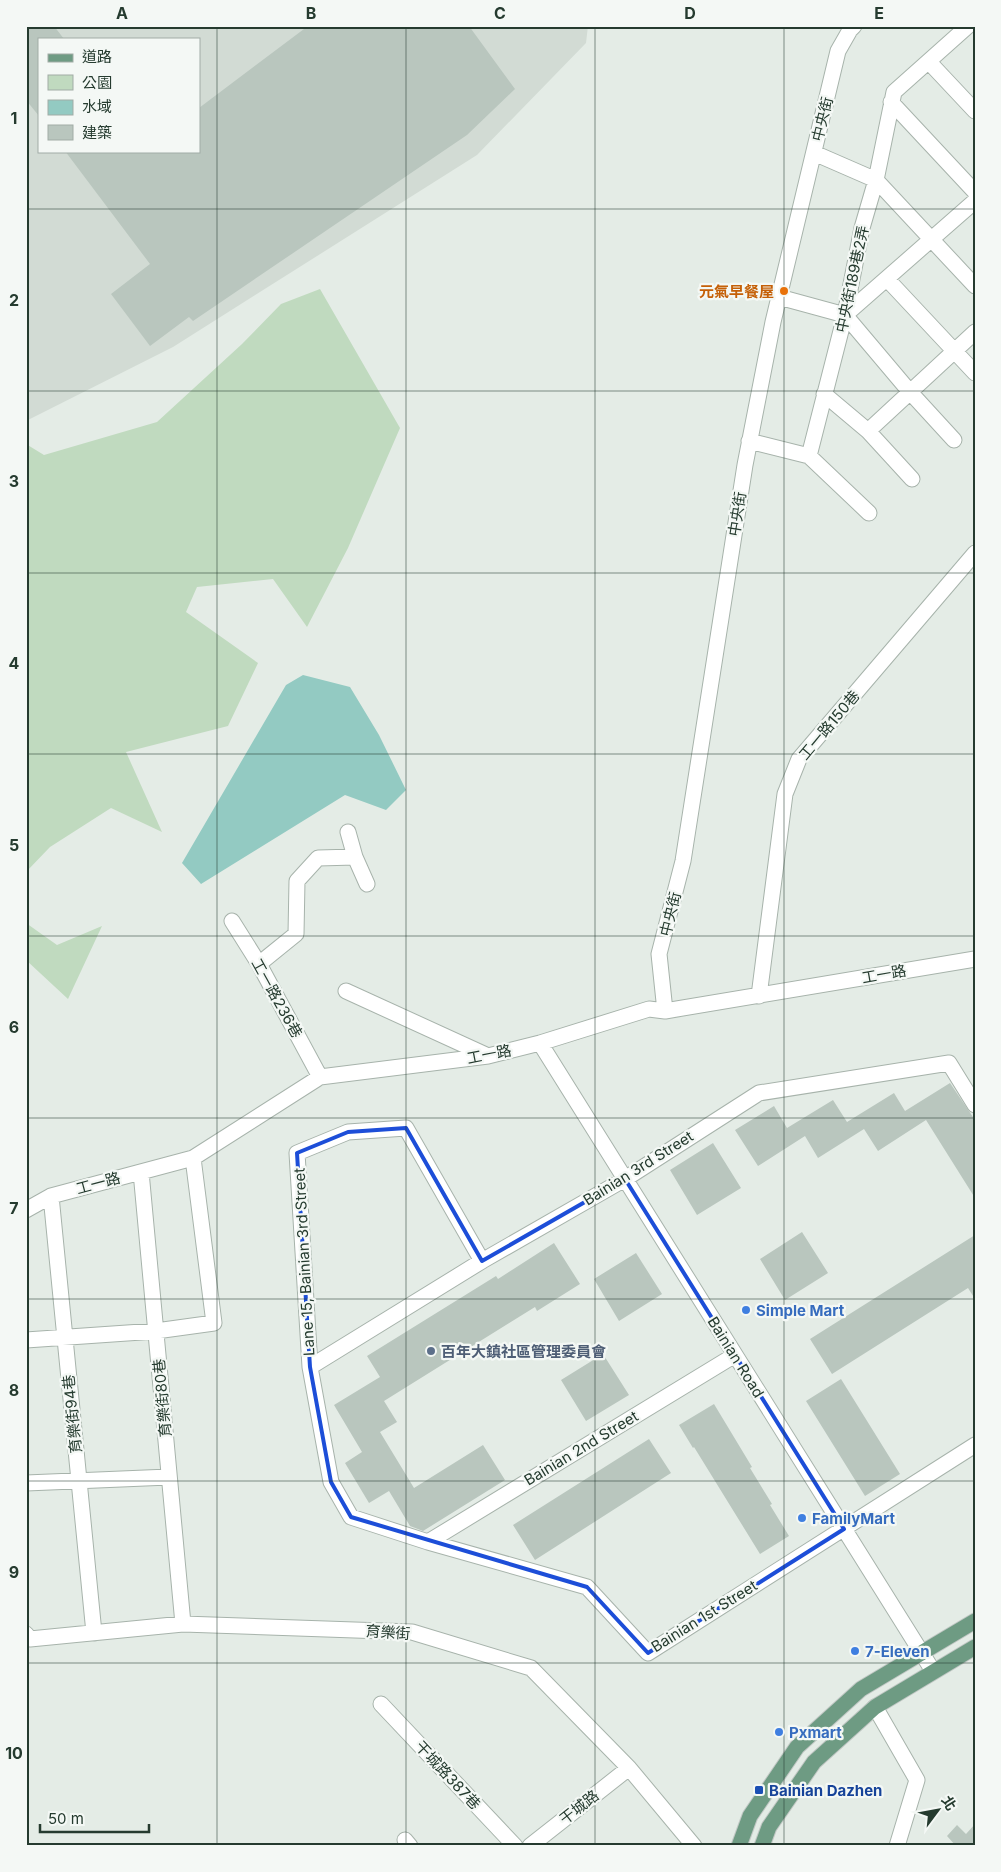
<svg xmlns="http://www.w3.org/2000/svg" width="1001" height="1872" font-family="Inter,'Noto Sans TC',sans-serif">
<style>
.built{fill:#d2dbd4;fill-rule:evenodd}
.green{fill:#c0dabf}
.water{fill:#93cac2}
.building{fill:#b9c6be}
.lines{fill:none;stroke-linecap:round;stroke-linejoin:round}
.minor-casing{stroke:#a7b3ab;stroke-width:17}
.major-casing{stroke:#c2c8c5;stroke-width:17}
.minor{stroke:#fff;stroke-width:15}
.major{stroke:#6e9b83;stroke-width:15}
.marked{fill:none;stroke:#1d4ed8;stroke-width:4;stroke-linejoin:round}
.grid{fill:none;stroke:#253b2f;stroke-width:1;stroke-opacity:0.55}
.food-dot{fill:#e8710a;stroke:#f4f8f5;stroke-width:2}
.shop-dot{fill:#3f7fe0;stroke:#f4f8f5;stroke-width:2}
.service-dot{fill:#5c6f8a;stroke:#f4f8f5;stroke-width:2}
.transit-dot{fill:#1a4fb4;stroke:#f4f8f5;stroke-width:2}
.labels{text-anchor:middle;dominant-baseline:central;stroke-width:4.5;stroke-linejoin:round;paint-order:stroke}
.street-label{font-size:15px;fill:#253b2f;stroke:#f4f8f5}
.food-label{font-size:15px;font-weight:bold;fill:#c56008;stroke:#f4f8f5;text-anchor:end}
.shop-label{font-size:15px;font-weight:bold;fill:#366cbe;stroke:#f4f8f5;text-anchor:start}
.service-label{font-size:15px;font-weight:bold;fill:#4e5e75;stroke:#f4f8f5;text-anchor:start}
.transit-label{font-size:15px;font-weight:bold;fill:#164399;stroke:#f4f8f5;text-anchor:start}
.neatline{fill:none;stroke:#253b2f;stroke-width:2}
.grid-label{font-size:16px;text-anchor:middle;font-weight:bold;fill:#253b2f}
</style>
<rect width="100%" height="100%" fill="#e4ece6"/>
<path class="built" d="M26 26H588L586 43 477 155 173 347 26 421ZM39 39H199V151H39Z"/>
<path class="green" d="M320 289 400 428 348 548 307 627 273 579 197 587 186 612 258 663 228 726 126 752 162 832 111 808 50 847 26 872V444L44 455 157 422 242 344 281 304Z
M26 923 57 945 102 926 68 999 26 960Z"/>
<path class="water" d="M303 675 350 687 379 735 406 790 386 810 345 795 201 884 182 863 286 685Z"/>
<path class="building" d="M26 26H54L64 39H39V116L26 100Z
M308 26H469L515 89 467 135 193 321 189 317 150 346 111 294 150 264 65 151H199V108Z
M950 1083 975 1120V1198L926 1120 878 1151 864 1129 818 1158 805 1136 758 1166 735 1130 774 1106 787 1128 833 1100 847 1122 894 1093 905 1111Z
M713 1143 741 1188 697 1215 670 1170Z
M802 1232 828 1273 785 1300 760 1259Z
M975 1235V1299L968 1288 832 1374 810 1339Z
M554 1243 580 1284 537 1311 535 1307 384 1401 397 1422 380 1432 414 1488 483 1445 505 1480 423 1531 410 1526 389 1491 369 1503 345 1463 362 1452 334 1405 380 1377 367 1356 496 1276 498 1279Z
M636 1253 662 1294 619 1321 594 1279Z
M603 1354 629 1395 586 1421 561 1380Z
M841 1379 900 1474 865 1496 806 1401Z
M714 1404 752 1467 750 1468 772 1504 770 1505 789 1536 760 1554 694 1447 693 1448 679 1425Z
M649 1439 671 1473 535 1560 513 1525Z
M975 1824V1846H956L947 1836 957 1825 966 1834Z"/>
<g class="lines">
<g class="minor-casing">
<path id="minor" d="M929 62 975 111
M891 102 975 192
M814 153 876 180 975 286
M887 279 975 373
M779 297 845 315
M845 315 975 201
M845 315 910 392 954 440
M824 394 868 431 912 479
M868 431 975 332
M749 441 809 456 869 513
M809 456 845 315 862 228 876 180 894 92 968 26
M355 857 367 884
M232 921 259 964 320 1077
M259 964 296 934 297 881 318 858 355 857 348 832
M346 991 486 1055
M759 996 785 794 799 759 975 553
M665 1011 659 954 683 861 745 465 773 322 838 51 850 30 854 26
M540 1043 933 1671
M141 1172 183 1624
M51 1196 94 1633
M26 1210 51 1196 193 1158 320 1077 488 1056 540 1043 649 1009 665 1011 975 959
M482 1261 406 1128 348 1132 297 1153 310 1367 331 1482 351 1517 428 1542 587 1587 648 1653 975 1445
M26 1340 156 1331 214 1323 193 1158
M310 1367 482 1261 625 1179 759 1093 949 1063 975 1105
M26 1483 169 1477
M428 1542 735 1355
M26 1634 30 1639 183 1624 412 1632 531 1668 629 1768 694 1846
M381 1704 515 1846
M875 1707 917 1780 897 1846
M405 1840 410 1846
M530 1846 629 1768"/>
</g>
<g class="major-casing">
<path id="major" d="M739 1846 750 1816 797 1747 861 1689 975 1621
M762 1846 769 1827 814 1762 875 1707 975 1647"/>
</g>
<use href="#minor" class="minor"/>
<use href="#major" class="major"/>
</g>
<path class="marked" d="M406 1128 482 1261 625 1179 844 1529 648 1653 587 1587 351 1517 331 1482 310 1367 297 1153 348 1132Z"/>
<path class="grid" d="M217 26V1846M406 26V1846M595 26V1846M784 26V1846M26 209H975M26 391H975M26 573H975M26 754H975M26 936H975M26 1118H975M26 1299H975M26 1481H975M26 1663H975"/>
<circle class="food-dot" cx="784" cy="291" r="5"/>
<g class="shop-dot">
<circle cx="746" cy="1310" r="5"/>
<circle cx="802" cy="1518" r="5"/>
<circle cx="855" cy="1651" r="5"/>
<circle cx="779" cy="1732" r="5"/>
</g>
<circle class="service-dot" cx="431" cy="1351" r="5"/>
<rect class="transit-dot" x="754" y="1785" width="10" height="10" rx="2.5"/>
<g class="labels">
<g class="street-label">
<text transform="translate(822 119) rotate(-76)">中央街</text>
<text transform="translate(852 279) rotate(-78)">中央街189巷2弄</text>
<text transform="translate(737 514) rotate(-81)">中央街</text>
<text transform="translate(829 725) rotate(-50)">工一路150巷</text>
<text transform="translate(670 914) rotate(-76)">中央街</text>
<text transform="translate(884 974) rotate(-10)">工一路</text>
<text transform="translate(277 998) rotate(61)">工一路236巷</text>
<text transform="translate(489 1054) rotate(-11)">工一路</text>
<text transform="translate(638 1168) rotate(-32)">Bainian 3rd Street</text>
<text transform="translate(98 1183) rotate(-15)">工一路</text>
<text transform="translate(304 1262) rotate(-93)">Lane 15, Bainian 3rd Street</text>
<text transform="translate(736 1357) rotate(58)">Bainian Road</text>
<text transform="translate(162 1398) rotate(-95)">育樂街80巷</text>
<text transform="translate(72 1414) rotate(-96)">育樂街94巷</text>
<text transform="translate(581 1448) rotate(-31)">Bainian 2nd Street</text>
<text transform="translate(704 1616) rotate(-32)">Bainian 1st Street</text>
<text transform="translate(388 1632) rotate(4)">育樂街</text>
<text transform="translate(448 1775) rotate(47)">干城路387巷</text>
<text transform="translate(579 1807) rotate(-38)">干城路</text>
</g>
<g class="food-label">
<text x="774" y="291">元氣早餐屋</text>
</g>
<g class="shop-label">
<text x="756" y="1310">Simple Mart</text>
<text x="812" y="1518">FamilyMart</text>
<text x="865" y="1651">7-Eleven</text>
<text x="789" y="1732">Pxmart</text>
</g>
<g class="service-label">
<text x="441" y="1351">百年大鎮社區管理委員會</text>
</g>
<g class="transit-label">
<text x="769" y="1790">Bainian Dazhen</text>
</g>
</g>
<rect width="1001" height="1872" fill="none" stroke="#f4f8f5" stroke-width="55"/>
<rect x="38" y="38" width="162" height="115" fill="#f4f8f5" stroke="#a1aca6"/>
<rect x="48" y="54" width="25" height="8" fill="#6e9b83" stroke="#a1aca6"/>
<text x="82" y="62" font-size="15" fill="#253b2f">道路</text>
<rect x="48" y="75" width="25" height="15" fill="#c0dabf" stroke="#a1aca6"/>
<text x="82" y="88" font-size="15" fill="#253b2f">公園</text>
<rect x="48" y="100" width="25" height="15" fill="#93cac2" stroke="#a1aca6"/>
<text x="82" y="112" font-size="15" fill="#253b2f">水域</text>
<rect x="48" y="125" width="25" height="15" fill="#b9c6be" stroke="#a1aca6"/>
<text x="82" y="138" font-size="15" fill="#253b2f">建築</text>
<g transform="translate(938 1810) rotate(58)" stroke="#f4f8f5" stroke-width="4" paint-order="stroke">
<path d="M0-4L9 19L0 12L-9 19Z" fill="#253b2f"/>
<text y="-8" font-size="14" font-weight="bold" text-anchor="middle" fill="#253b2f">北</text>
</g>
<path d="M40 1824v8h109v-8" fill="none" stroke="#253b2f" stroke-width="2.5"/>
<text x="48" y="1824" font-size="15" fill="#253b2f" stroke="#f4f8f5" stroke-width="4" paint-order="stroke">50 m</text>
<rect x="28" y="28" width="946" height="1816" class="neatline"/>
<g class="grid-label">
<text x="122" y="19">A</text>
<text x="311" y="19">B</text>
<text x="500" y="19">C</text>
<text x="690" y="19">D</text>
<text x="879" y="19">E</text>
<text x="14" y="124">1</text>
<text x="14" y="306">2</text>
<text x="14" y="487">3</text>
<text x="14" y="669">4</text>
<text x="14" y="851">5</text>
<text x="14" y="1033">6</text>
<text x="14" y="1214">7</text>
<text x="14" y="1396">8</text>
<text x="14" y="1578">9</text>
<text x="14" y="1759">10</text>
</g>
</svg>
